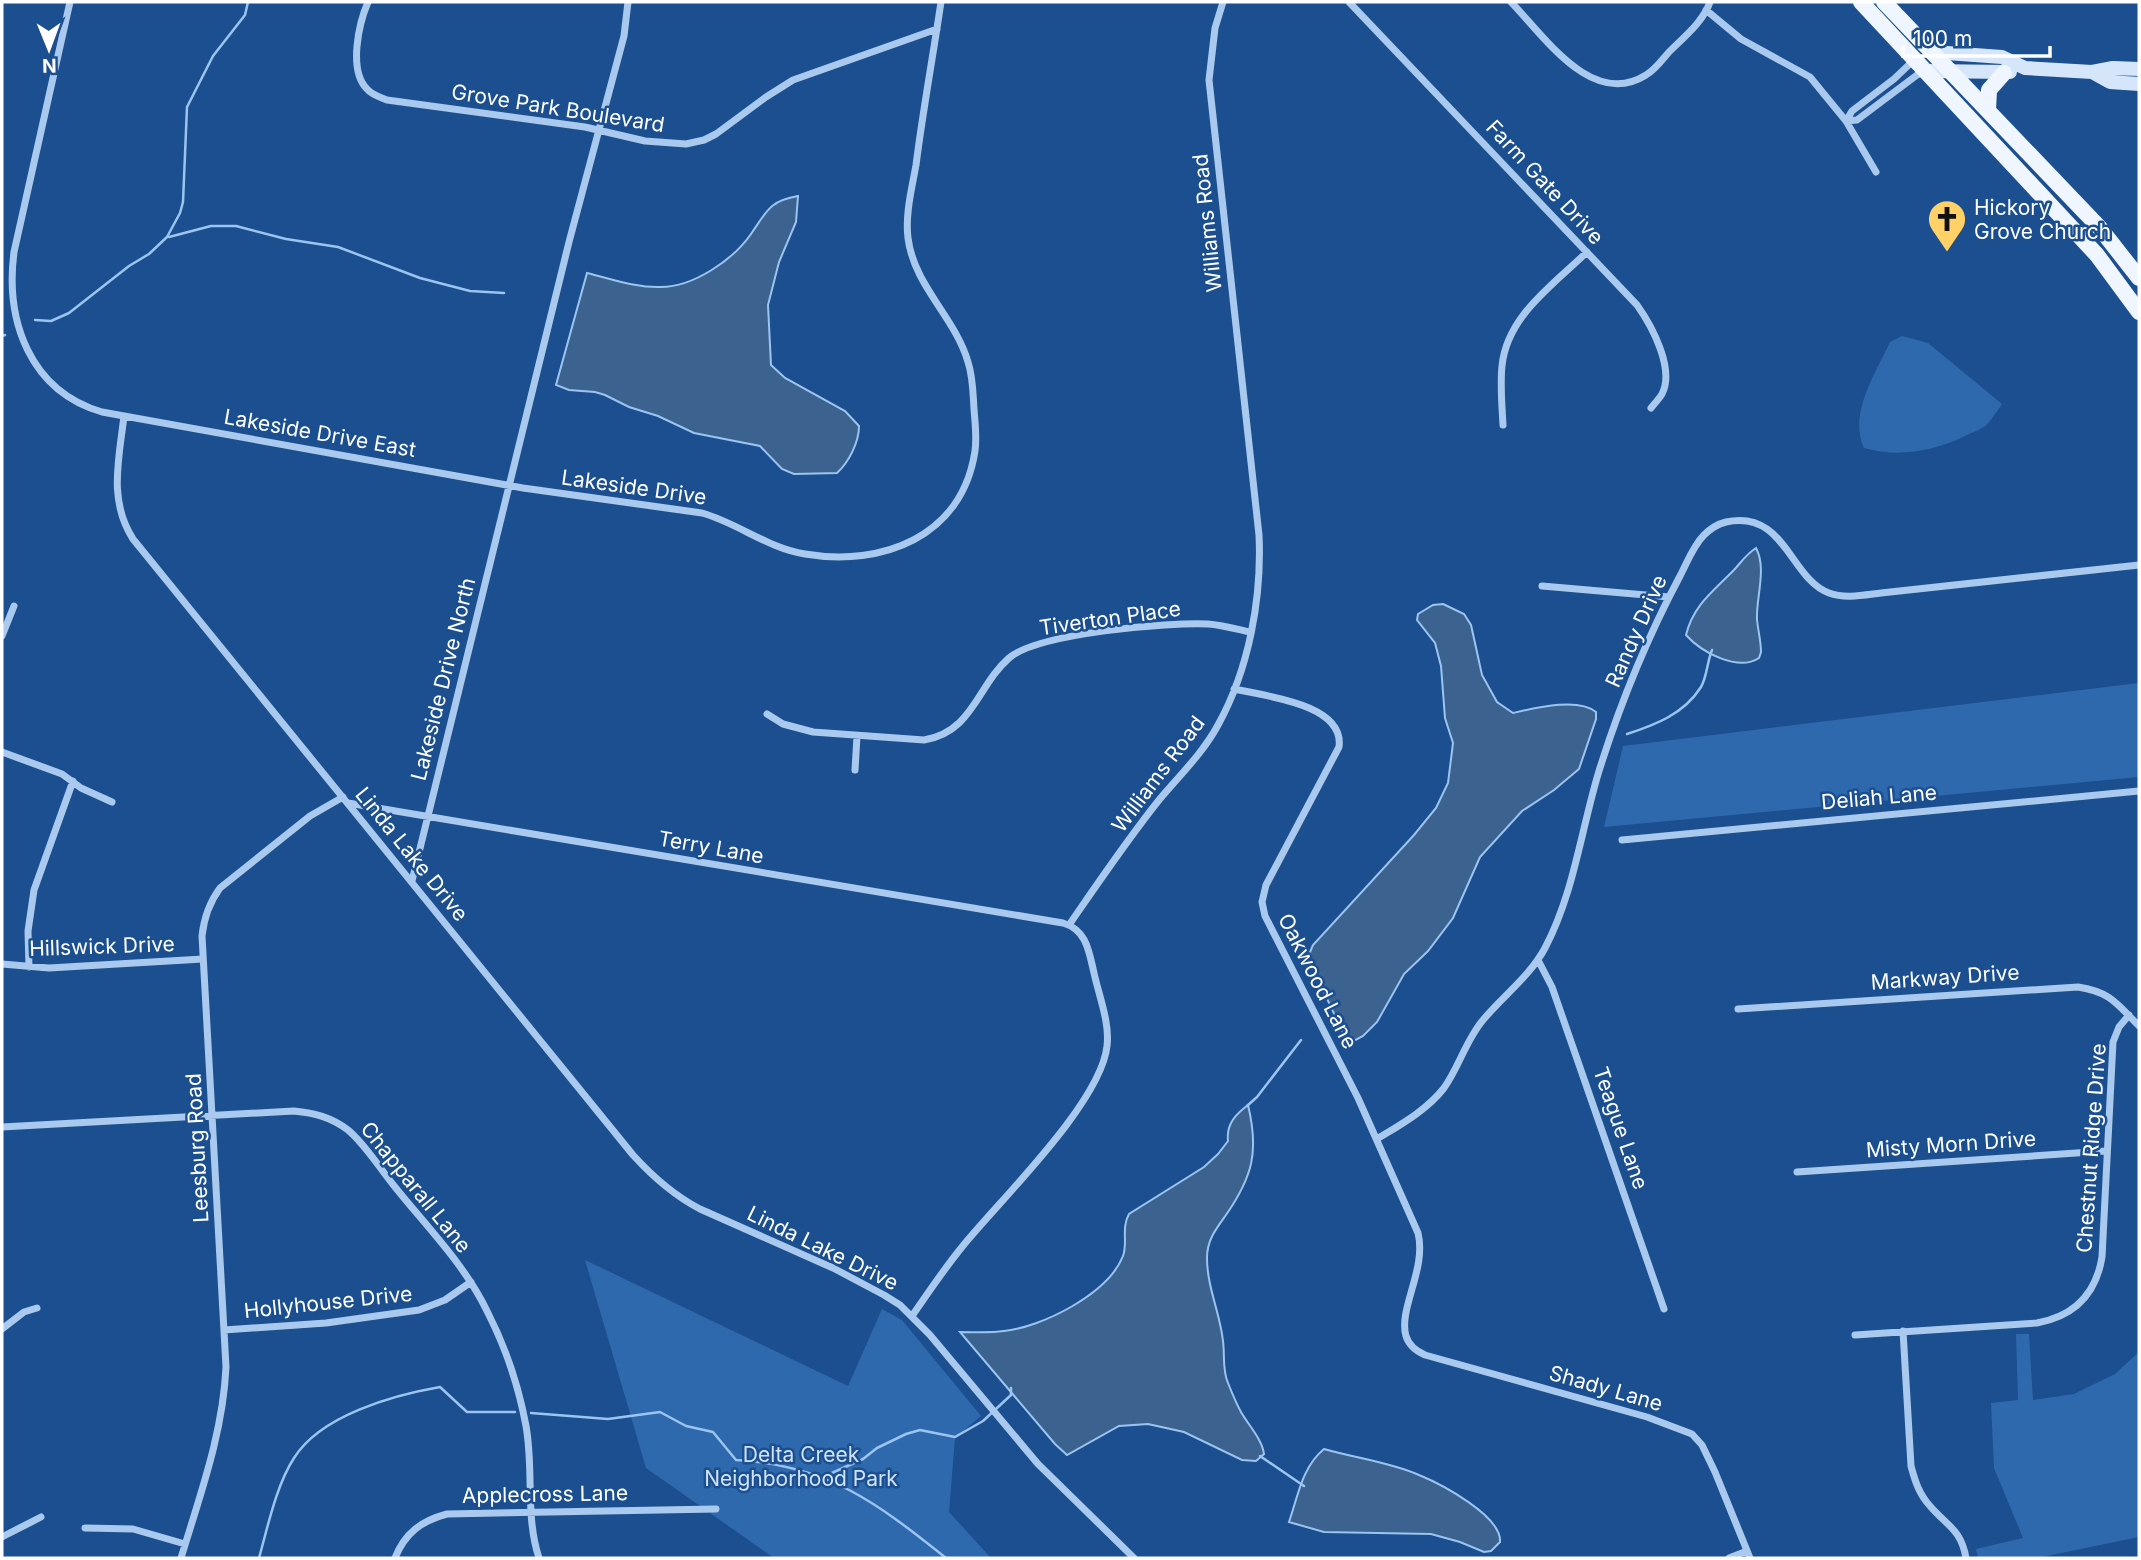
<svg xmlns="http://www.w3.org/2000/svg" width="2141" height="1560" font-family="Inter,sans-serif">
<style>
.green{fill:#2e69ad}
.water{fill:#3c6290;stroke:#9cc4f0;stroke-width:2}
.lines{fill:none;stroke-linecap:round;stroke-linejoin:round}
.stream{stroke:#9cc4f0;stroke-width:2.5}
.street{stroke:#a9c9ee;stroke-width:7}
.secondary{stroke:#d6e6fa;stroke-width:14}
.primary{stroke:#f0f6ff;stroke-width:16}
.labels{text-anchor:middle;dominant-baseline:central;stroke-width:5;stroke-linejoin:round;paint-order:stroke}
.street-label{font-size:21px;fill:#fff;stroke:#1b4f8f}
.poi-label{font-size:21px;fill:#fff;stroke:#1b4f8f;text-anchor:start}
.park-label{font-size:21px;fill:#cfe3fa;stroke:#1b4f8f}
</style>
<rect width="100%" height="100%" fill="#1b4f8f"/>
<path class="green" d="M1902 336 1928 343 2002 404C1997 411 1991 421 1985 426 1980 430 1971 433 1965 436 1934 451 1898 458 1864 448 1848 414 1876 373 1890 342Z
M2139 683V777L1604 827 1623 746Z
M585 1260 848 1386 882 1309 902 1320 981 1416 955 1438 949 1512 991 1558H774L646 1468Z
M2016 1334H2029L2033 1400 2074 1394 2115 1374 2139 1352V1537L2037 1558H1978L1976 1549 2023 1538 1994 1468 1991 1403 2018 1400Z"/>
<path class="water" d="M798 196 796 222 779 262 768 305 771 365 785 378 845 411 859 426C859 442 849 462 837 473L794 474 782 469 760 446 694 433 658 416 629 407 605 395 595 392 569 390 556 385 587 273C612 279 636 288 661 287 693 287 733 260 751 234 767 211 769 201 798 196Z
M1756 548C1767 568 1756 598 1757 619 1758 631 1761 641 1761 652L1759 658C1738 672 1701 652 1686 635 1693 606 1712 592 1732 572 1741 563 1745 555 1756 548Z
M1443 604 1464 614 1471 625 1482 675 1497 702 1513 713C1535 708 1578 697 1596 712V719L1579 769 1554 790 1522 811 1480 857 1453 918 1428 951 1404 974 1377 1022 1363 1036 1348 1044 1312 966 1310 952 1313 945 1414 835 1436 808 1448 783 1453 743 1445 718 1441 666 1435 643 1417 620 1418 614 1433 605Z
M1248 1105C1259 1151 1253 1176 1226 1215 1216 1229 1207 1240 1207 1258 1207 1287 1220 1313 1223 1341 1225 1356 1222 1369 1228 1383 1232 1393 1236 1403 1241 1412 1249 1426 1262 1439 1264 1454L1256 1461 1242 1460 1184 1432 1148 1424 1119 1426 1067 1455 1055 1444 960 1332C975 1332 990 1333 1004 1331 1042 1327 1108 1294 1123 1256 1128 1243 1121 1228 1129 1214L1204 1167 1218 1154 1228 1141C1226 1124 1236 1114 1248 1105Z
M1324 1449C1355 1458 1390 1462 1419 1475 1441 1484 1502 1516 1500 1542L1491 1551 1484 1552 1460 1542 1431 1534 1324 1532 1289 1522C1298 1496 1302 1467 1324 1449Z"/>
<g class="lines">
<path class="stream" d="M169 237 211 226H236L286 239 338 247 420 278 470 291 504 293
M35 320 51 321 69 313 129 266 149 254 167 237 180 213 183 202 187 107 213 56 245 15 248 2
M2 336 5 335
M1627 734C1655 725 1684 714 1701 687 1707 677 1707 662 1712 650
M1247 1106 1257 1097 1301 1040
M531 1413 608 1419 660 1412 686 1426 713 1432 736 1460C828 1465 877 1503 946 1558
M1260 1456 1304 1486
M823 1477 863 1459 877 1448 906 1434 920 1430 955 1437 983 1421 1011 1395V1388
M259 1558C268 1526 276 1486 294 1458 321 1415 394 1395 440 1387L467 1412H515"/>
<path class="street" d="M70 2 14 252C5 321 30 391 102 412L523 488 702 513C738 523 767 548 805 554 882 567 962 537 975 451 977 437 975 423 974 409 973 393 973 377 968 362 955 317 914 286 908 238 905 214 912 188 916 165 923 110 933 56 941 2
M368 2C359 23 348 70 367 89 372 95 380 97 387 100L585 127 645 141 686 144 704 140 716 134 766 97 793 80 937 29
M1349 2 1637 305C1652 326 1675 369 1662 394 1659 399 1655 403 1651 408
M1511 2C1544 36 1592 109 1646 75 1655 70 1662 60 1669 52 1684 37 1703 22 1710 2
M1706 10 1741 39 1810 77 1846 121 1876 172
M1846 121 1852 111 1894 79 1915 59
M1846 121 1857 120 1917 75 1926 71
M124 416C119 459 108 500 133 539L633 1155C653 1177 673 1195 700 1209L833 1268 884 1295 900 1305 930 1335 1038 1464 1134 1558
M1503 425C1502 406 1500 385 1502 366 1507 316 1553 285 1587 252
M1542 586 1669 597
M2 636 14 606
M1234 689C1265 696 1345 704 1339 747L1266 885 1262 902 1265 916 1358 1098 1418 1233C1427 1269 1398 1309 1406 1336 1409 1346 1416 1351 1425 1355L1647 1417 1692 1434 1702 1445 1715 1472 1750 1558
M767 714 783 724 813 732 924 740C973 732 977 686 1009 658 1038 633 1169 622 1208 624 1222 625 1236 629 1250 632
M2 752 62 774 81 788 112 802
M855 770 857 736
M348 803 1063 923C1087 930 1089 952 1094 973 1099 996 1110 1023 1107 1046 1101 1103 999 1201 962 1247 944 1269 928 1293 912 1316
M1622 840 2139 791
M412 881 569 242 624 36 628 2
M1069 925C1098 883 1127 840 1159 800 1179 776 1203 753 1218 725 1249 669 1262 598 1259 535L1209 80 1215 28 1223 2
M1538 960 1552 987 1664 1309
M2 964 49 968 203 959
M29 967 28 931 34 890 73 781
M1738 1009 2078 987C2111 992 2117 1004 2139 1026
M2 1127 294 1111C314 1113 331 1117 348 1130 366 1145 380 1169 395 1187 427 1227 465 1265 487 1311 505 1346 519 1388 526 1426 534 1470 525 1516 539 1558
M1377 1139C1400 1125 1427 1110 1444 1088 1459 1067 1466 1040 1483 1020 1504 995 1530 976 1545 948 1574 893 1581 830 1599 771 1620 704 1647 638 1680 576 1687 563 1693 546 1704 535 1710 529 1718 524 1726 522 1785 509 1790 579 1829 593 1845 599 1864 595 1881 593L2139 565
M1797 1172 2106 1151
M2 1329 24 1312 37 1308
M224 1330 326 1323 419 1310 445 1300 471 1282
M1903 1331 1911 1466C1915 1481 1919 1494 1930 1506 1947 1526 1961 1529 1966 1558
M1855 1335 2037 1323C2075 1316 2096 1294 2102 1257L2113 1042 2119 1027 2129 1015
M85 1528 133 1529 185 1544
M2 1537 41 1517
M181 1558C200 1495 223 1433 226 1367L202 936C204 917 209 903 220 888L310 816 343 797
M395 1558C405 1533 421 1521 447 1514L716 1509
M1729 1558 1747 1551"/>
<path class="secondary" d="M1933 52 2002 57 2025 68 2092 72 2113 68 2139 69
M1926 71 2010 72
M2092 72 2110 82 2139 84"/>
<path class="primary" d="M1861 2 2097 255 2139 312
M1884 2 2099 227 2139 278
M1988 110 1989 90 2004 73"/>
</g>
<defs>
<g id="church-pin" transform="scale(2.0125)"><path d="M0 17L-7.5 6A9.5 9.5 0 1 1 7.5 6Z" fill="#ffd166" stroke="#1b4f8f"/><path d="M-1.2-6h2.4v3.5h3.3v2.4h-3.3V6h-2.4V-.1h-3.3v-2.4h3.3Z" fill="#111"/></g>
</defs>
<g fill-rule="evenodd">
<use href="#church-pin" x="1947" y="219"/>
</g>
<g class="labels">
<g class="street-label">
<text transform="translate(558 108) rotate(9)">Grove Park Boulevard</text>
<text transform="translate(1545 182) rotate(47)">Farm Gate Drive</text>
<text transform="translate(1207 223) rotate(-96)">Williams Road</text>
<text transform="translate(320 433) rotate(10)">Lakeside Drive East</text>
<text transform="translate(634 487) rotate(8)">Lakeside Drive</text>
<text transform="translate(1110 618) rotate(-8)">Tiverton Place</text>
<text transform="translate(1636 631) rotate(-66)">Randy Drive</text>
<text transform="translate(443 679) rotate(-76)">Lakeside Drive North</text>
<text transform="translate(1158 774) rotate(-53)">Williams Road</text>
<text transform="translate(1879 797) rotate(-5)">Deliah Lane</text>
<text transform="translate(711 847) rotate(10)">Terry Lane</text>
<text transform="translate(412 854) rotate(51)">Linda Lake Drive</text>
<text transform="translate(102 946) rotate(-2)">Hillswick Drive</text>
<text transform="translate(1945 977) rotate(-4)">Markway Drive</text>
<text transform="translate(1318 981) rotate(63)">Oakwood Lane</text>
<text transform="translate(1621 1128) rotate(71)">Teague Lane</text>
<text transform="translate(1951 1144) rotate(-4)">Misty Morn Drive</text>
<text transform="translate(197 1148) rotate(-93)">Leesburg Road</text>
<text transform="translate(2091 1148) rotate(-86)">Chestnut Ridge Drive</text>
<text transform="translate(416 1187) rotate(51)">Chapparall Lane</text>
<text transform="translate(823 1248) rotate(26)">Linda Lake Drive</text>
<text transform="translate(328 1302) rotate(-6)">Hollyhouse Drive</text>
<text transform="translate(1606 1388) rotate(16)">Shady Lane</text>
<text transform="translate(545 1494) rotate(-1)">Applecross Lane</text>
</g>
<g class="poi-label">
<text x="1974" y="207">Hickory<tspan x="1974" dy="24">Grove Church</tspan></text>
</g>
<g class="park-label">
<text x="801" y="1454">Delta Creek<tspan x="801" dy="24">Neighborhood Park</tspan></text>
</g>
</g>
<rect width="2141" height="1560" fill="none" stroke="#ffffff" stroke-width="7"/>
<g transform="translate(49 49) rotate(179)" stroke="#1b4f8f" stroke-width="5" paint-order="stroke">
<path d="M0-5L12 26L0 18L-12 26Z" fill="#ffffff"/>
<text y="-10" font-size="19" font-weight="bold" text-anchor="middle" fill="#ffffff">N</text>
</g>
<path d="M1903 46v10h147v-10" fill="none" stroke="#ffffff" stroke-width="3.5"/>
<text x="1913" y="46" font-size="21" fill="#ffffff" stroke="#1b4f8f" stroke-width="5" paint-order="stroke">100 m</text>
</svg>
